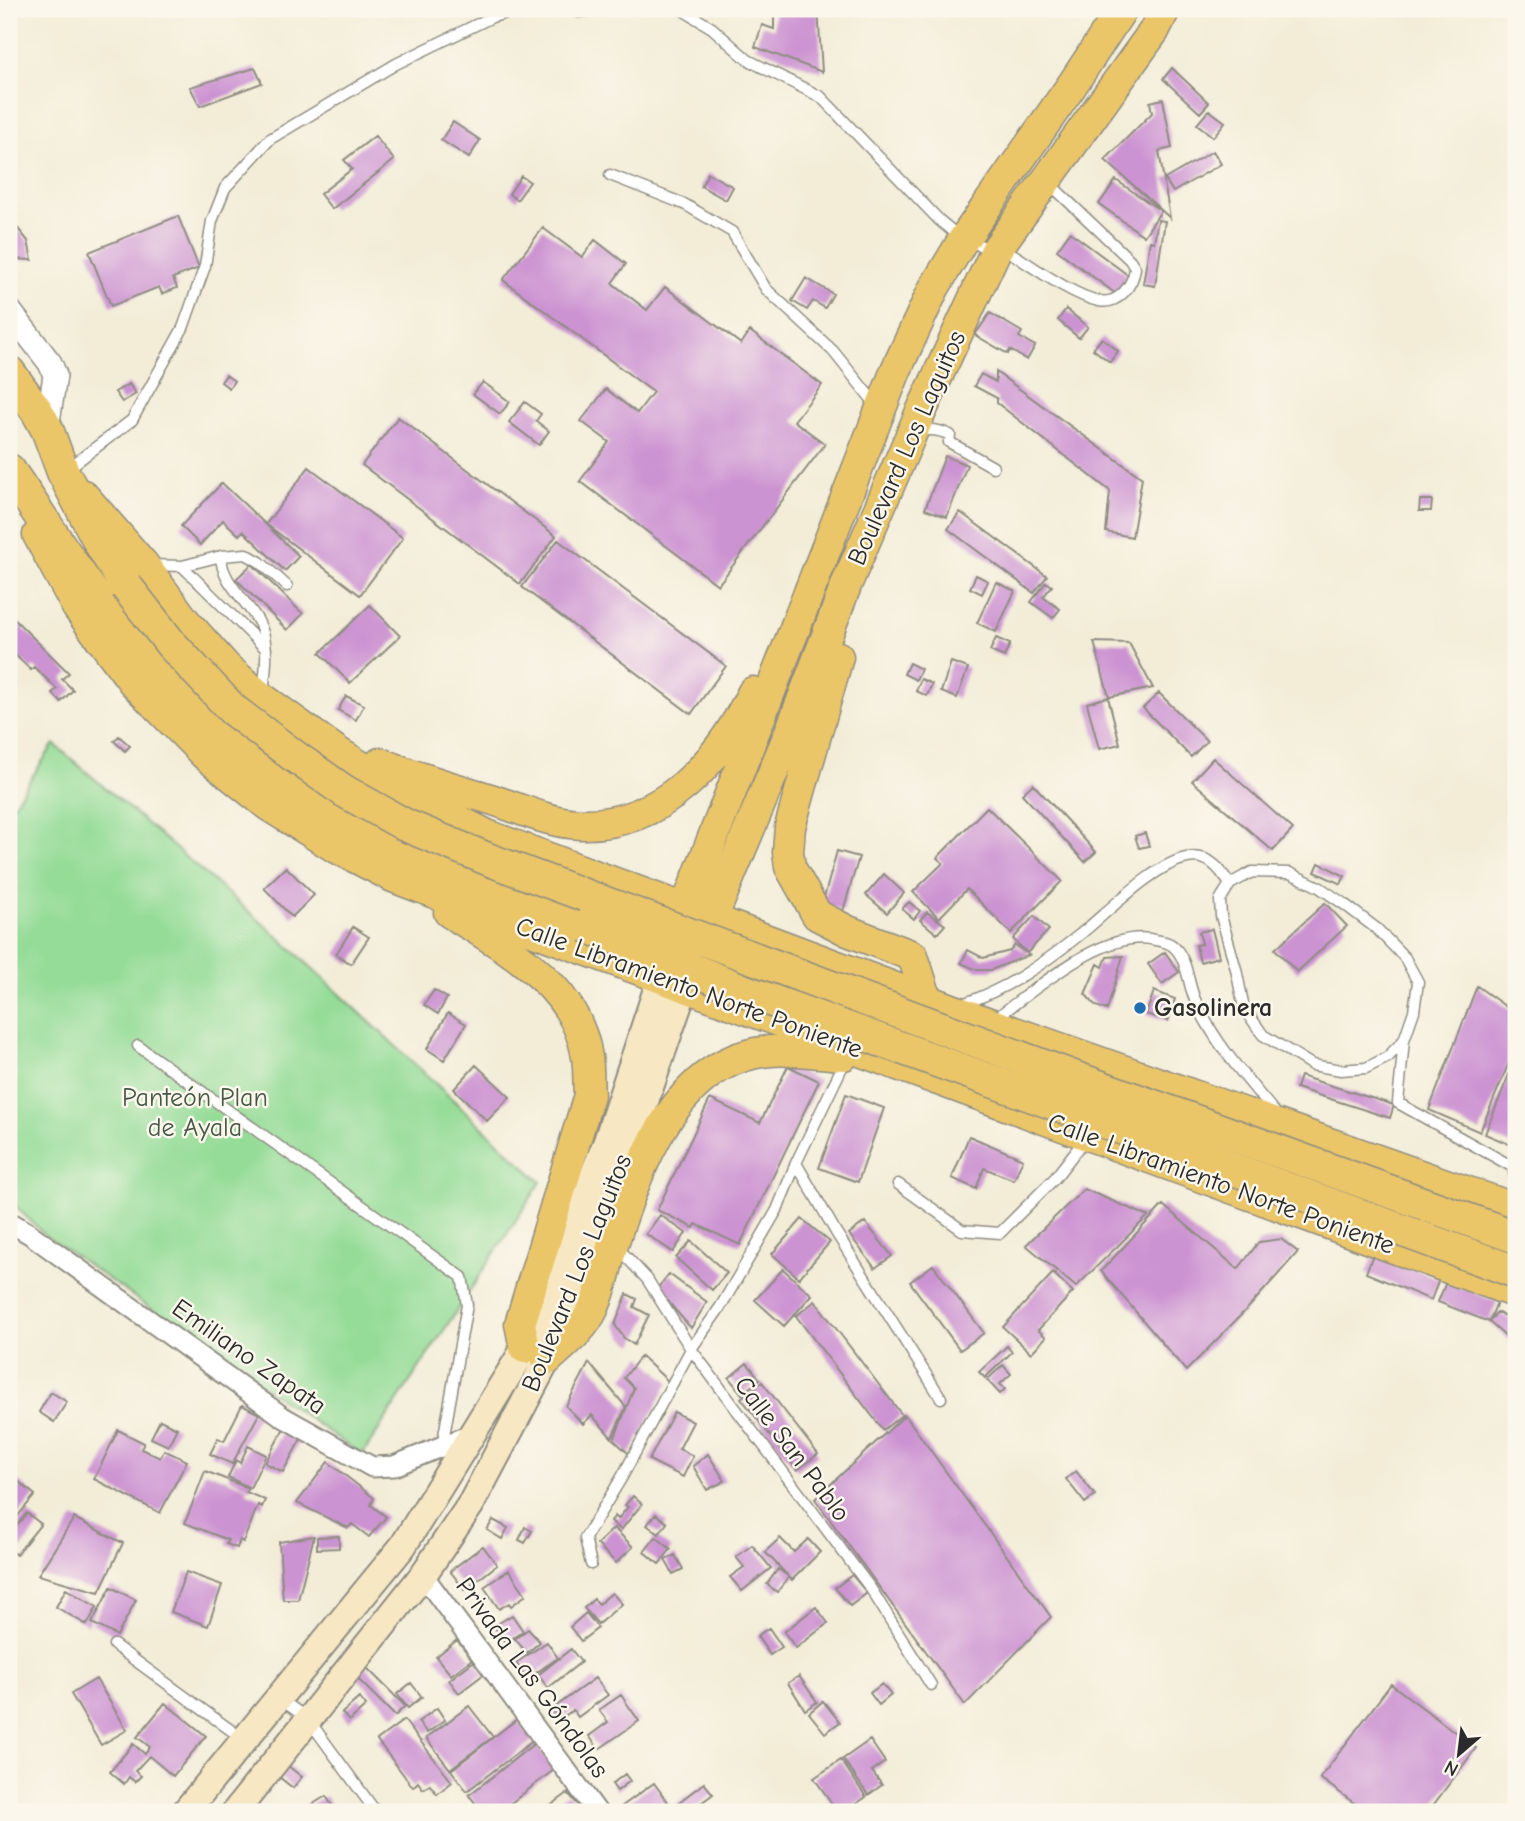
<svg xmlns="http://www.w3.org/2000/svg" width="1525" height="1821" font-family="'Comic Neue',sans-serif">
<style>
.green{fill:#94dc97;stroke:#608461;stroke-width:2}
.building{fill:#cc93d2}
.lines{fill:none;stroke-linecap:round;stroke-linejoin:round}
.service-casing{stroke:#8f8c82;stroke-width:13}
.minor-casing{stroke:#8f8c82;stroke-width:23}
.tertiary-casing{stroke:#8f8c82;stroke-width:26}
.secondary-casing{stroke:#8f8c82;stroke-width:30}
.primary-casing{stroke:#8f8c82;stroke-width:33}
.trunk-casing{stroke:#8f8c82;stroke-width:35}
.service{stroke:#fff;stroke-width:10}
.minor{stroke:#fff;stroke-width:19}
.tertiary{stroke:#fff;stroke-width:23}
.secondary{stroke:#f7e8c3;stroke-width:26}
.primary{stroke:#ebc669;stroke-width:30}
.trunk{stroke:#ebc669;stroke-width:32}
.trunk-bridge-casing{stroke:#8f8c82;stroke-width:35;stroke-linecap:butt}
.trunk-bridge{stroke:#ebc669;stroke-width:32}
.poi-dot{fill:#1f6fb2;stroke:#fbf7ec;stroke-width:2.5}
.labels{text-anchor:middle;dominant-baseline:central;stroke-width:5;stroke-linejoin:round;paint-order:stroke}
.street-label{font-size:26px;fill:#2b2b2b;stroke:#fbf7ec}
.poi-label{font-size:26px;font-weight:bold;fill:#2b2b2b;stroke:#fbf7ec;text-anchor:start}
.park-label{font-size:26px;fill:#455746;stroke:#fbf7ec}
</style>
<rect width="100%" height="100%" fill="#fbf7ec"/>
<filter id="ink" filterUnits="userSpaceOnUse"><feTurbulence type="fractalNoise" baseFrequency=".0143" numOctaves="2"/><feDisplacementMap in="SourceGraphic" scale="14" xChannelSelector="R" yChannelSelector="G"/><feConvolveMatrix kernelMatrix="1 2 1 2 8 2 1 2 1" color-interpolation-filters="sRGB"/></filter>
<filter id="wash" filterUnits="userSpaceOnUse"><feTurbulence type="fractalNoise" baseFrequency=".00686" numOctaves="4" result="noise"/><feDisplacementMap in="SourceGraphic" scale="28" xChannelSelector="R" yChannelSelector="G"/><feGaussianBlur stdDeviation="1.57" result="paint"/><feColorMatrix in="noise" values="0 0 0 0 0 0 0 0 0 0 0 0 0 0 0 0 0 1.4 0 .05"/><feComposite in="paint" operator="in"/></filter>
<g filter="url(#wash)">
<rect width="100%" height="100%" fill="#f3edd8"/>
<path class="green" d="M54 744 282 940 541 1182 362 1455 46 1236 9 1200V811Z"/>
<g id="blocks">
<path class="building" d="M774 9H818L822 72 755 47 762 25 774 29Z
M255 68 262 83 200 106 190 87Z
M1172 68 1209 103 1200 113 1163 79Z
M1163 99 1172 148 1159 151 1170 218 1105 160 1152 113 1150 102Z
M1209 110 1225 122 1213 137 1197 124Z
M453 122 480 140 469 158 441 140Z
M375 136 394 160 332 209 320 194 352 169 344 160Z
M1213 151 1221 164 1173 192 1165 179Z
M708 173 733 187 726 200 701 186Z
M521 176 530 182 517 200 509 194Z
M1116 180 1161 211 1144 236 1099 204Z
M178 216 199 268 173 278 177 288 162 294 159 287 111 306 89 252Z
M11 220 28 241 32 260 9 259Z
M1158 220 1165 221 1155 286 1143 284 1150 241 1154 242Z
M543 228 582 257 595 240 626 264 612 283 647 310 665 287 741 344 750 331 822 385 794 421 825 444 718 585 580 481 609 442 581 421 606 389 637 413 653 392 503 280Z
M1070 232 1129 276 1116 294 1057 250Z
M806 278 833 294 825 308 813 301 807 310 792 301Z
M1066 309 1088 327 1079 338 1058 320Z
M990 313 1022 332 1019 337 1035 346 1027 360 1010 350 1008 354 975 335Z
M1102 338 1118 351 1110 362 1093 349Z
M996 372 1142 478 1132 537 1106 532 1110 491 997 403V398L974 386 981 374 996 382Z
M226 375 234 381 229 388 221 382Z
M483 382 510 402 500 414 473 394Z
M129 384 136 394 122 402 115 392Z
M525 402 541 414 536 421 549 431 539 445 509 422Z
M398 417 556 536 520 584 362 465Z
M945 456 967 465 947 517 925 509Z
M309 467 403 538 360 595 266 524Z
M222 483 299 556 285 571 243 531 239 535 223 520 200 545 181 526Z
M1420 500H1432L1431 511H1419Z
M960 512 1047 576 1034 593 948 529Z
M558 540 726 666 691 714 522 587Z
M252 564 303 614 287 630 236 579Z
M976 575 988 581 982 594 970 588Z
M996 582 1015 591 996 632 977 623Z
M1046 582 1052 586 1043 597 1060 609 1053 618 1031 602Z
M370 605 400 636 350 683 320 653Z
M9 614 69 673 62 679 73 690 61 702 52 693 57 689 34 667 31 670 9 649Z
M996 638 1010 644 1004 657 990 651Z
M1094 642 1129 643 1153 688 1109 697Z
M951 662 968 668 957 698 941 692Z
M909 663 921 669 916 680 904 674Z
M921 679 932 684 927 696 916 691Z
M1159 693 1207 741 1191 757 1143 708Z
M346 696 364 705 356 720 338 710Z
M1108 697 1120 744 1099 749 1087 703Z
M119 736 130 746 125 751 114 741Z
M1213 758 1293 829 1273 851 1192 781Z
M1033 784 1096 852 1085 862 1022 794Z
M987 807 1062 881 1011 933 967 889 939 918 913 892 943 863 937 858Z
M1145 833 1149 846 1139 848 1135 836Z
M837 851 859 857 843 911 822 905Z
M1319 863 1345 876 1341 884 1315 872Z
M286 867 314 895 292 917 264 888Z
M884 874 904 893 887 913 866 895Z
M909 902 920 911 914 919 902 909Z
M1325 903 1347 926 1297 972 1275 949Z
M927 912 945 925 937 934 920 920Z
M1034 916 1049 930 1027 953 1013 939Z
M353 927 369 937 351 964 336 954Z
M1212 929 1219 957 1200 962 1196 945 1202 944 1199 932Z
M1015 945 1029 955 991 970H977L961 963 968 950 983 958 1010 951Z
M1165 952 1179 972 1162 984 1148 964Z
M1123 956 1107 1010 1096 1006 1085 994 1098 964 1103 967 1107 957Z
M1477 986 1516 1014V1046L1480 1132 1429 1110Z
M434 990 447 998 438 1014 424 1005Z
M1154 991 1175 999 1168 1021 1146 1014Z
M448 1013 466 1024 444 1060 427 1049Z
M1516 1057V1147L1485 1134Z
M476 1065 510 1097 487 1121 454 1089Z
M788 1066 819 1081 740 1245 696 1224 694 1228 657 1210 710 1099 760 1123Z
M1300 1076 1394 1105 1390 1118 1296 1088Z
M846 1094 884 1108 858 1182 819 1168Z
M969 1136 1023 1159 1014 1180 984 1168 976 1189 952 1178Z
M1084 1189 1148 1216 1076 1287 1026 1245Z
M1163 1205 1238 1269 1259 1242 1281 1239 1298 1252 1249 1307 1186 1371 1101 1271Z
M660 1215 686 1233 673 1252 646 1234Z
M802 1219 830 1242 799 1278 772 1254Z
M865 1222 892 1256 875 1268 849 1234Z
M691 1241 727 1273 712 1290 676 1258Z
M1374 1252 1439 1279 1431 1300 1366 1273Z
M933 1265 984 1333 960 1350 910 1282Z
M783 1269 812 1295 784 1326 755 1300Z
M1053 1273 1073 1292 1038 1330 1046 1337 1031 1353 1003 1327Z
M669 1274 707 1302 691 1328 657 1289Z
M1446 1282 1497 1302 1489 1322 1438 1302Z
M627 1294 637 1299 634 1307 649 1315 634 1345 624 1338 615 1325Z
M815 1301 902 1415 883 1430 796 1316Z
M1497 1312 1516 1323V1346L1489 1322Z
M1007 1346 1012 1352 985 1378 979 1372Z
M641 1356 669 1382 630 1455 614 1440 634 1388 624 1378Z
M589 1363 626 1407 612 1438 592 1415 583 1424 566 1406Z
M747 1363 760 1379 742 1394 729 1378Z
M1003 1365 1011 1374 1000 1384 1005 1389 1000 1394 987 1380Z
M762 1382 818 1454 797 1470 741 1398Z
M51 1392 67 1402 54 1422 39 1412Z
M242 1405 259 1414 232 1464 210 1454 218 1438 224 1441Z
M674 1412 693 1422 679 1449 693 1456 683 1477 649 1460Z
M905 1415 1051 1617 965 1705 815 1499Z
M160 1420 177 1428 168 1446 151 1438Z
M284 1428 302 1437 283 1472 265 1463Z
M118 1430 144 1443 141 1449 160 1458 164 1450 187 1461 160 1513 94 1479Z
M248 1446 266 1455 250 1488 228 1477 236 1460 240 1463Z
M708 1454 725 1481 707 1490 693 1466Z
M328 1462 374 1498 371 1505 386 1517 369 1537 352 1524 348 1528 297 1503Z
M205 1471 248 1488 246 1492 265 1500 262 1507 258 1505 243 1542 240 1540 237 1548 226 1544 228 1540 185 1523Z
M1076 1471 1095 1495 1085 1503 1066 1479Z
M9 1474 35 1495 9 1527Z
M633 1496 642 1504 621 1530 611 1521 615 1516 618 1519 628 1507 625 1505Z
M27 1513 41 1524 16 1555 9 1549V1535Z
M656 1514 667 1523 659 1534 647 1525Z
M74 1518 123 1543 99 1592 38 1575Z
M493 1520 508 1528 502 1539 487 1530Z
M525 1527 532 1531 525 1543 519 1540Z
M614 1528 633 1547 616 1563 597 1544Z
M314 1536 298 1600H283L279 1542Z
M339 1536V1548L317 1549V1537Z
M656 1537 671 1549 659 1564 644 1552Z
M780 1538 794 1552 808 1539 820 1552 792 1580 765 1552Z
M752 1545 771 1568 742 1591 730 1577 744 1567 736 1557Z
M483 1546 497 1565 465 1590 450 1571Z
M675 1555 683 1569 673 1574 665 1560Z
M778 1569 789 1577 777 1592 767 1584Z
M509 1570 526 1595 511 1606 509 1603 499 1609 484 1587Z
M186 1572 222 1585 208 1626 171 1612Z
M852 1575 867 1593 850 1606 835 1588Z
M111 1587 136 1600 117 1636 92 1623Z
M66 1589 97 1607 87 1625 56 1607Z
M612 1593 622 1604 598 1624 584 1608 594 1599 599 1604Z
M816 1607 828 1623 796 1648 784 1632Z
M586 1613 598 1628 581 1641 570 1627Z
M512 1615 523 1631 506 1643 494 1626Z
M769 1628 782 1647 770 1655 757 1636Z
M528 1629 540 1642 527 1653 515 1639Z
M457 1640 472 1659 451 1675 436 1657Z
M547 1642 558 1658 527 1679 516 1663Z
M571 1649 581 1662 548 1688 538 1675Z
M474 1661 484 1674 459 1693 449 1680Z
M366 1667 405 1706 395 1716 356 1677Z
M799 1676 817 1702 805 1710 788 1683Z
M595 1678 608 1695 578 1717 573 1710 559 1720 551 1710Z
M96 1679 127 1730 101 1745 71 1694Z
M411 1683 422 1697 408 1708 397 1694Z
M882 1684 891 1695 879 1705 870 1693Z
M1391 1684 1476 1748 1428 1812H1366L1320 1778Z
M621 1695 639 1721 599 1749 589 1736 608 1722 599 1710Z
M359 1698 366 1706 349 1721 342 1713Z
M823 1701 840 1722 825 1733 809 1713Z
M165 1703 206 1736 173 1776 149 1756 135 1771 141 1776 135 1782 129 1777 124 1784 110 1772 133 1744 145 1754 150 1747 137 1737Z
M469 1706 493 1737 450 1769 426 1738Z
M437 1708 445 1720 427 1733 418 1722Z
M517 1719 534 1740 467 1791 451 1770Z
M404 1720 452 1782 437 1794 430 1785 423 1789 418 1782 413 1787 377 1740Z
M870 1740 885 1762 872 1771 882 1785 868 1795 843 1759Z
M535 1743 555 1769 502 1810 504 1812H482L469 1795Z
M841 1760 866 1797 844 1812H838L814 1778Z
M287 1765 302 1777 293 1788 278 1776Z
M625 1774 630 1781 617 1791 612 1784Z
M654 1783 670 1805 660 1812H625L621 1807Z
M704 1783 713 1794 689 1812H666Z
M568 1793 584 1812H542Z
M326 1796 336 1812H300Z"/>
</g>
</g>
<g filter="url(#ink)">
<use href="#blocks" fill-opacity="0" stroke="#8f8c82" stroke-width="2"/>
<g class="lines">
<g class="service-casing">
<path id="service" d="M564 9 578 12 619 9
M681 9 712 28 748 60 821 97 939 220 963 240 992 249
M610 175 684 204 732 232 766 289 833 351 878 407
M1003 248C1028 263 1072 296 1099 301 1119 305 1133 285 1135 268L1130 260 1049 183
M919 432C930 428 940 430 950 435L949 442 993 467
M66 470 132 420 183 328 205 266 212 221 225 188 270 139 396 64 492 17 522 9
M221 556C221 581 247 601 258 621 270 641 266 669 263 691
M150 565 182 566 221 556 246 554 260 562 287 586
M182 566 266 649
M962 1004C1006 990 1043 964 1078 936 1106 914 1154 864 1187 858 1209 854 1219 868 1230 884
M993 1020C1033 992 1104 927 1155 940 1162 941 1170 942 1175 948 1188 961 1188 986 1196 1002 1215 1044 1247 1079 1276 1114
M1404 1040 1388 1057 1366 1068 1341 1070 1312 1065 1263 1035 1244 1008 1236 969 1221 916 1220 900 1230 884 1252 872 1290 873 1319 887 1344 904 1377 929 1405 958 1418 982 1414 1011 1404 1040 1398 1103 1513 1167 1516 1185
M138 1046 462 1277 467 1305 442 1447
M796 1163 837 1234 941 1398
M898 1184 962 1230 1000 1233 1055 1178 1085 1139
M618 1248 647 1279 691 1349 871 1589 931 1685
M591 1564 585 1538 622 1477 691 1349 721 1306 777 1210 796 1163 846 1059
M114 1645 243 1739
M280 1699 308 1719 376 1812"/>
</g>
<g class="minor-casing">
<path id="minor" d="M9 1226 13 1224 30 1234 283 1417 372 1467 394 1466 472 1434
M423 1575 597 1812"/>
</g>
<g class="tertiary-casing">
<path id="tertiary" d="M9 310 50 363 55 375 47 429"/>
</g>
<g class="secondary-casing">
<path id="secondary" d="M185 1812 403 1546 525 1348 607 1141 661 977
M235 1812 423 1575 471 1504 547 1360 606 1214 685 986"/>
</g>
<g class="primary-casing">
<path id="primary" d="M83 495 143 564 185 621 227 668 262 698 336 751 396 788 487 835 989 1023 1516 1209
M38 535 77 607 134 683 204 754 269 806 333 846 393 877 518 925 1516 1293
M838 657 790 827 788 852 790 867 817 915 848 931 913 956 927 1000
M380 763C415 777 451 787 487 798 517 807 548 823 580 824 663 827 720 760 753 692
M449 912C506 948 576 984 587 1057 589 1069 588 1083 589 1095L520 1324 525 1348
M678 927 896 370 934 288 963 240 1072 85 1122 9
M704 938 790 732 847 583 920 414 996 250 1154 31 1165 9
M547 1360C563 1345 584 1329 593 1309 602 1290 606 1267 612 1247 637 1171 674 1059 770 1051 794 1049 820 1054 844 1055"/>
</g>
<g class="trunk-casing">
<path id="trunk" d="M9 372 37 411 47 429 63 472 100 543 126 586
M9 470C52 532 92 598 141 655 205 729 279 791 365 838 434 876 512 899 586 926"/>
</g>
<use href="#service" class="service"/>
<use href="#minor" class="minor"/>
<use href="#tertiary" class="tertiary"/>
<use href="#secondary" class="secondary"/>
<use href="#primary" class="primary"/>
<use href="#trunk" class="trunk"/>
<g class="trunk-bridge-casing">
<path id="trunk-bridge" d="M126 586 171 644 233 710 294 756 344 791 405 825 490 860 1076 1078 1516 1237
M586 926 745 991 1516 1272"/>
</g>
<use href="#trunk-bridge" class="trunk-bridge"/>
</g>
</g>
<circle class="poi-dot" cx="1140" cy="1008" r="7"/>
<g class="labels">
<g class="street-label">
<text transform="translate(907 448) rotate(-66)">Boulevard Los Laguitos</text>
<text transform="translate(689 988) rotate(20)">Calle Libramiento Norte Poniente</text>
<text transform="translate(1221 1184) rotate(20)">Calle Libramiento Norte Poniente</text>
<text transform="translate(577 1273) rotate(-68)">Boulevard Los Laguitos</text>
<text transform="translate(249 1357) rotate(35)">Emiliano Zapata</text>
<text transform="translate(792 1449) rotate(53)">Calle San Pablo</text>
<text transform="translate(532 1678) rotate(54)">Privada Las Góndolas</text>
</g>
<g class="poi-label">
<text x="1154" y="1008">Gasolinera</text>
</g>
<g class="park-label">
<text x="195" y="1098">Panteón Plan<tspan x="195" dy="30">de Ayala</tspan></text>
</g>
</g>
<rect width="1525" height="1821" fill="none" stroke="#fbf7ec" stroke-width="35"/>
<g transform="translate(1459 1754) rotate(208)" stroke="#fbf7ec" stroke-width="5" paint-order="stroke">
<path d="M0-5L12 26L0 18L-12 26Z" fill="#2b2b2b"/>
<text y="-10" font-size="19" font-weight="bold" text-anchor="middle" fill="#2b2b2b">N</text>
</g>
</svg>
